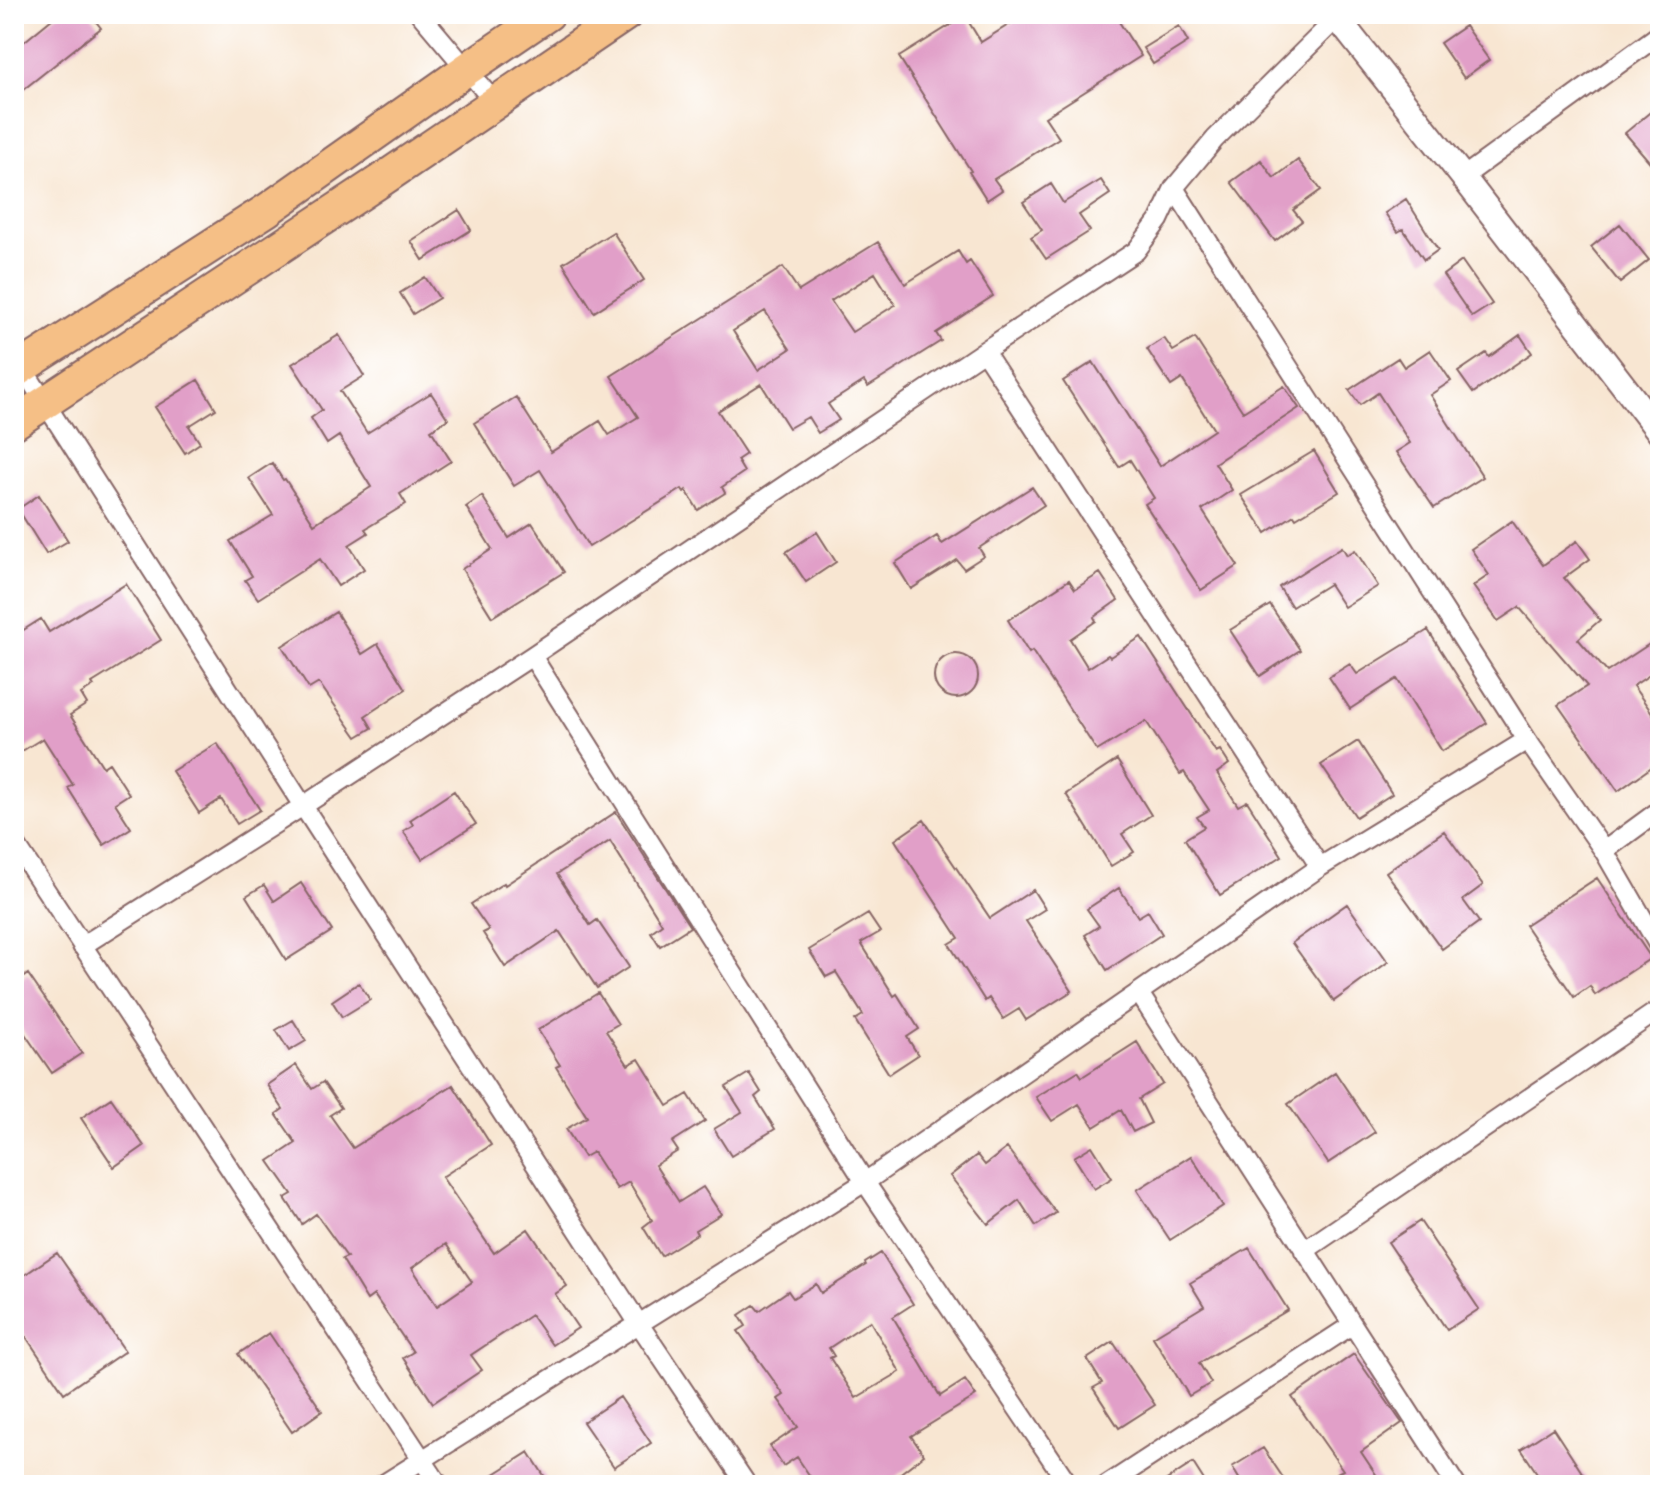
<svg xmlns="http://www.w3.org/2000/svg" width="1674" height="1499" font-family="'Architects Daughter',sans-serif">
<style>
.building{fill:#e19fc8;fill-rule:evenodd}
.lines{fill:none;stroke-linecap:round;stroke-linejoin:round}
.minor-casing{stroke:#876565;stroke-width:22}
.tertiary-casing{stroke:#876565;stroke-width:28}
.trunk-casing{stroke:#876565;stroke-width:36}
.minor{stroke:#fff;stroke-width:18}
.tertiary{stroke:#fff;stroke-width:24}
.trunk{stroke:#f5bf86;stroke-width:32}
</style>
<rect width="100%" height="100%" fill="#fff"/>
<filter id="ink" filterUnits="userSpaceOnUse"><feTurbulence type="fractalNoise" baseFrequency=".0125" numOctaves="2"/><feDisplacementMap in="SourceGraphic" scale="16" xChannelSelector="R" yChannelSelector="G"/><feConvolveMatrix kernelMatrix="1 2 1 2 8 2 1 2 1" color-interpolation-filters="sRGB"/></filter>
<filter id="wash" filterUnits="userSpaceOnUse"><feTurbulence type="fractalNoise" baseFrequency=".006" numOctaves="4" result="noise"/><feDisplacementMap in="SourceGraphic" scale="32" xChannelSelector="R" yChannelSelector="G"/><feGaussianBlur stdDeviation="1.8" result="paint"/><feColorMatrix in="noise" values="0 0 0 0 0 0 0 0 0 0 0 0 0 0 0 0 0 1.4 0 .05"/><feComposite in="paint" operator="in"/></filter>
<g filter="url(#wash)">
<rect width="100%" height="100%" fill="#f8e6d2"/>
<g id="blocks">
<path class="building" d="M58 14H90L101 28 14 97V50Z
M1026 14H1114L1141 56 1045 117 1059 138 994 179 1002 190 987 200 969 172 971 171 899 57 965 16 981 42Z
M1179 26 1188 42 1153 64 1143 48Z
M1465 26 1489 60 1464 78 1440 43Z
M1660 104V174L1625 133Z
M1261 160 1274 178 1298 160 1321 190 1293 210 1302 221 1275 241 1231 182Z
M1101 180 1110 194 1079 215 1090 231 1046 259 1031 237 1042 230 1023 202 1051 184 1063 203Z
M1406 199 1438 250 1424 260 1403 229 1398 232 1385 213Z
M459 210 471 230 423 260 411 241Z
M1620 224 1649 260 1620 283 1591 247Z
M613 232 644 280 594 312 563 263Z
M878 242 905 284 958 251 966 264 970 261 993 296 936 333 941 341 868 387 864 381 828 404 839 420 818 433 808 417 789 428 761 384 718 411 746 454 737 460 744 472 722 487 725 493 698 510 686 490 684 492 682 489 589 547 540 470 514 486 474 423 516 397 551 452 600 421 609 435 638 417 611 376 783 267 799 291ZM875 273 895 305 852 332 831 301ZM765 311 790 349 758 370 733 331Z
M1462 261 1492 304 1472 317 1443 275Z
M425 277 439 298 413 314 400 293Z
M339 335 364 376 340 391 367 433 431 393 448 419 431 430 451 461 400 494 406 504 365 529 368 533 349 545 364 569 338 586 320 559 258 599 245 580 252 576 230 541 273 515 249 478 272 463 283 480 285 479 314 524 371 487 339 436 327 444 311 418 322 410 292 364Z
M1520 335 1532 353 1473 393 1458 372 1486 353 1489 357Z
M1164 338 1173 351 1195 338 1243 412 1284 386 1299 408 1215 463 1232 490 1202 510 1238 566 1201 590 1145 504 1154 498 1130 460 1119 467 1063 381 1093 362 1160 466 1214 430 1182 379 1171 386 1147 349Z
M1430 350 1451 381 1430 395 1483 477 1434 508 1396 452 1410 443 1378 393 1360 405 1349 390 1398 358 1404 367Z
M198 380 216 409 189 426 200 443 185 453 155 407Z
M1314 451 1339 492 1296 518 1294 515 1266 533 1241 495Z
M1032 487 1044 505 979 548 984 556 964 569 957 560 911 589 895 563 937 536 942 544Z
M39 495 68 541 46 554 18 509Z
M482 496 509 538 532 523 564 572 492 617 462 569 492 549 466 507Z
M1512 521 1543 565 1577 541 1590 559 1564 578 1600 620 1578 639 1607 672 1660 637V668L1633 686 1660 724V761L1618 791 1558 705 1587 686 1519 607 1498 621 1473 586 1489 575 1471 549Z
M817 532 836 562 806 582 786 552Z
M1342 547 1347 555 1355 550 1378 586 1344 607 1329 584 1292 607 1279 587Z
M1100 573 1118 600 1094 617 1096 621 1070 639 1088 668 1108 655 1110 657 1141 637 1216 752 1220 750 1229 764 1217 773 1238 806 1247 801 1282 856 1220 895 1185 839 1204 827 1197 817 1209 810 1184 772 1180 774 1146 721 1097 751 1032 651 1029 653 1008 620 1069 580 1075 589Z
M126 584 161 640 92 683 94 686 81 694 87 704 70 715 103 767 109 763 129 794 115 803 131 828 104 845 68 788 73 785 43 738 14 756V636L41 619 49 632Z
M1270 605 1300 650 1260 676 1230 630Z
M336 612 362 654 378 644 406 689 365 716 372 728 357 737 319 683 309 689 282 646Z
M1428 630 1487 723 1442 751 1397 679 1350 709 1329 677 1350 664 1357 674Z
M934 676a22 22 0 1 1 44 0a22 22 0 1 1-44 0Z
M1358 741 1392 794 1356 817 1321 765Z
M217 743 260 810 237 824 221 799 199 813 172 771Z
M1117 760 1151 815 1122 834 1134 852 1111 866 1066 794Z
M454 791 476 824 422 859 403 831 413 825 410 820Z
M616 812 690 927 660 946 651 932 662 924 610 841 557 874 590 925 597 920 629 967 597 988 559 931 505 967 483 933 489 930 471 904 504 883 505 885Z
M924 820 990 918 1033 890 1045 909 1026 921 1072 991 1026 1020 1019 1009 1003 1019 989 998 985 1001 949 944 959 938 895 840Z
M1444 831 1483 885 1463 900 1479 922 1442 949 1386 872Z
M1597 878 1651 958 1595 995 1590 986 1574 997 1525 925Z
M301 883 332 931 286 960 246 896 264 885 274 901Z
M1119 888 1138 917 1148 911 1162 934 1107 970 1085 935 1099 926 1087 909Z
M1347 904 1388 962 1334 1001 1292 943Z
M868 914 880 932 861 943 894 996 897 994 919 1029 907 1037 918 1055 889 1074 855 1020 863 1015 836 972 826 977 809 950Z
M28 974 82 1053 52 1073 14 1018V984Z
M359 983 370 1000 342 1017 332 1001Z
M598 993 618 1024 606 1031 628 1065 639 1059 668 1106 688 1094 705 1121 672 1142 678 1151 655 1165 679 1202 703 1187 721 1214 695 1230 697 1234 661 1256 643 1227 652 1220 629 1182 617 1189 593 1152 584 1157 566 1129 587 1117 556 1067 560 1065 538 1030Z
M293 1020 306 1041 289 1051 276 1030Z
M1137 1042 1163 1084 1139 1099 1151 1123 1133 1132 1121 1110 1094 1127 1079 1104 1052 1121 1036 1097 1078 1071 1082 1077Z
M296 1065 312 1089 323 1082 341 1108 330 1115 353 1148 453 1085 491 1145 442 1177 494 1253 528 1229 567 1286 555 1294 578 1328 552 1345 531 1315 471 1355 482 1370 433 1403 403 1358 413 1352 374 1295 367 1300 342 1259 347 1257 316 1214 302 1224 285 1198 292 1194 269 1161 296 1143 276 1114 283 1109 267 1085ZM446 1244 472 1282 437 1306 412 1268Z
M1335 1072 1375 1132 1328 1163 1288 1104Z
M749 1073 761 1092 755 1097 775 1129 731 1156 714 1129 742 1112 726 1087Z
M111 1098 144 1146 114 1167 81 1118Z
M1092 1146 1112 1178 1094 1189 1074 1157Z
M1007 1148 1056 1213 1036 1226 1019 1200 988 1224 950 1176 977 1155 985 1165Z
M1191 1156 1223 1206 1170 1240 1137 1190Z
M1420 1221 1479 1309 1447 1330 1388 1242Z
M1249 1248 1288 1310 1199 1363 1211 1383 1189 1396 1153 1337 1204 1306 1190 1283Z
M57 1253 125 1351 64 1393 14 1319V1282Z
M881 1253 913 1304 893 1317 940 1396 965 1380 976 1396 911 1436 924 1455 885 1485H816L797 1457 783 1466 770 1446 798 1427 778 1399 784 1395 738 1331 746 1326 739 1315 754 1305 759 1311 788 1291 793 1298 816 1284 821 1293 866 1265 865 1263ZM870 1321 900 1372 856 1398 830 1358 834 1356 829 1348Z
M269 1333 322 1411 292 1432 238 1354Z
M1113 1342 1155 1405 1119 1428 1093 1388 1102 1383 1087 1359Z
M1354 1354 1402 1423 1361 1452 1383 1485H1345L1337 1473 1343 1470 1292 1397Z
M620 1397 651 1443 614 1467 583 1422Z
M1553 1428 1590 1485H1545L1521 1449Z
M1263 1448 1288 1485H1243L1232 1467Z
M529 1452 550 1485H477Z
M1193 1463 1207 1485H1159Z"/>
</g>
</g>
<g filter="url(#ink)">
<use href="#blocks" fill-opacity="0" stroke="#876565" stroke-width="2"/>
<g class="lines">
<g class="minor-casing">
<path id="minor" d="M420 14 495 103
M1463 177 1660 34
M1174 188 1527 740 1604 851 1660 948
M984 351 1320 867
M22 367 303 806 639 1324 747 1485
M532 656 865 1182 1069 1485
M14 842 439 1485
M1604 851 1660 810
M82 946 303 806 532 656 984 351 1136 251 1159 220 1174 188 1215 139 1337 18
M1139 993 1456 1485
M1304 1251 1660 1009
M382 1485 865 1182 1320 867 1527 740
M1107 1485 1352 1325"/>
</g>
<g class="tertiary-casing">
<path id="tertiary" d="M1334 14 1463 177 1660 433"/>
</g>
<g class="trunk-casing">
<path id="trunk" d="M14 372 267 210 467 69 548 14
M14 423 383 179 626 14"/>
</g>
<use href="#minor" class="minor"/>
<use href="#tertiary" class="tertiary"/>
<use href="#trunk" class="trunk"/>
</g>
</g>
<rect width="1674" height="1499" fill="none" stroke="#fff" stroke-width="48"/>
</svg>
